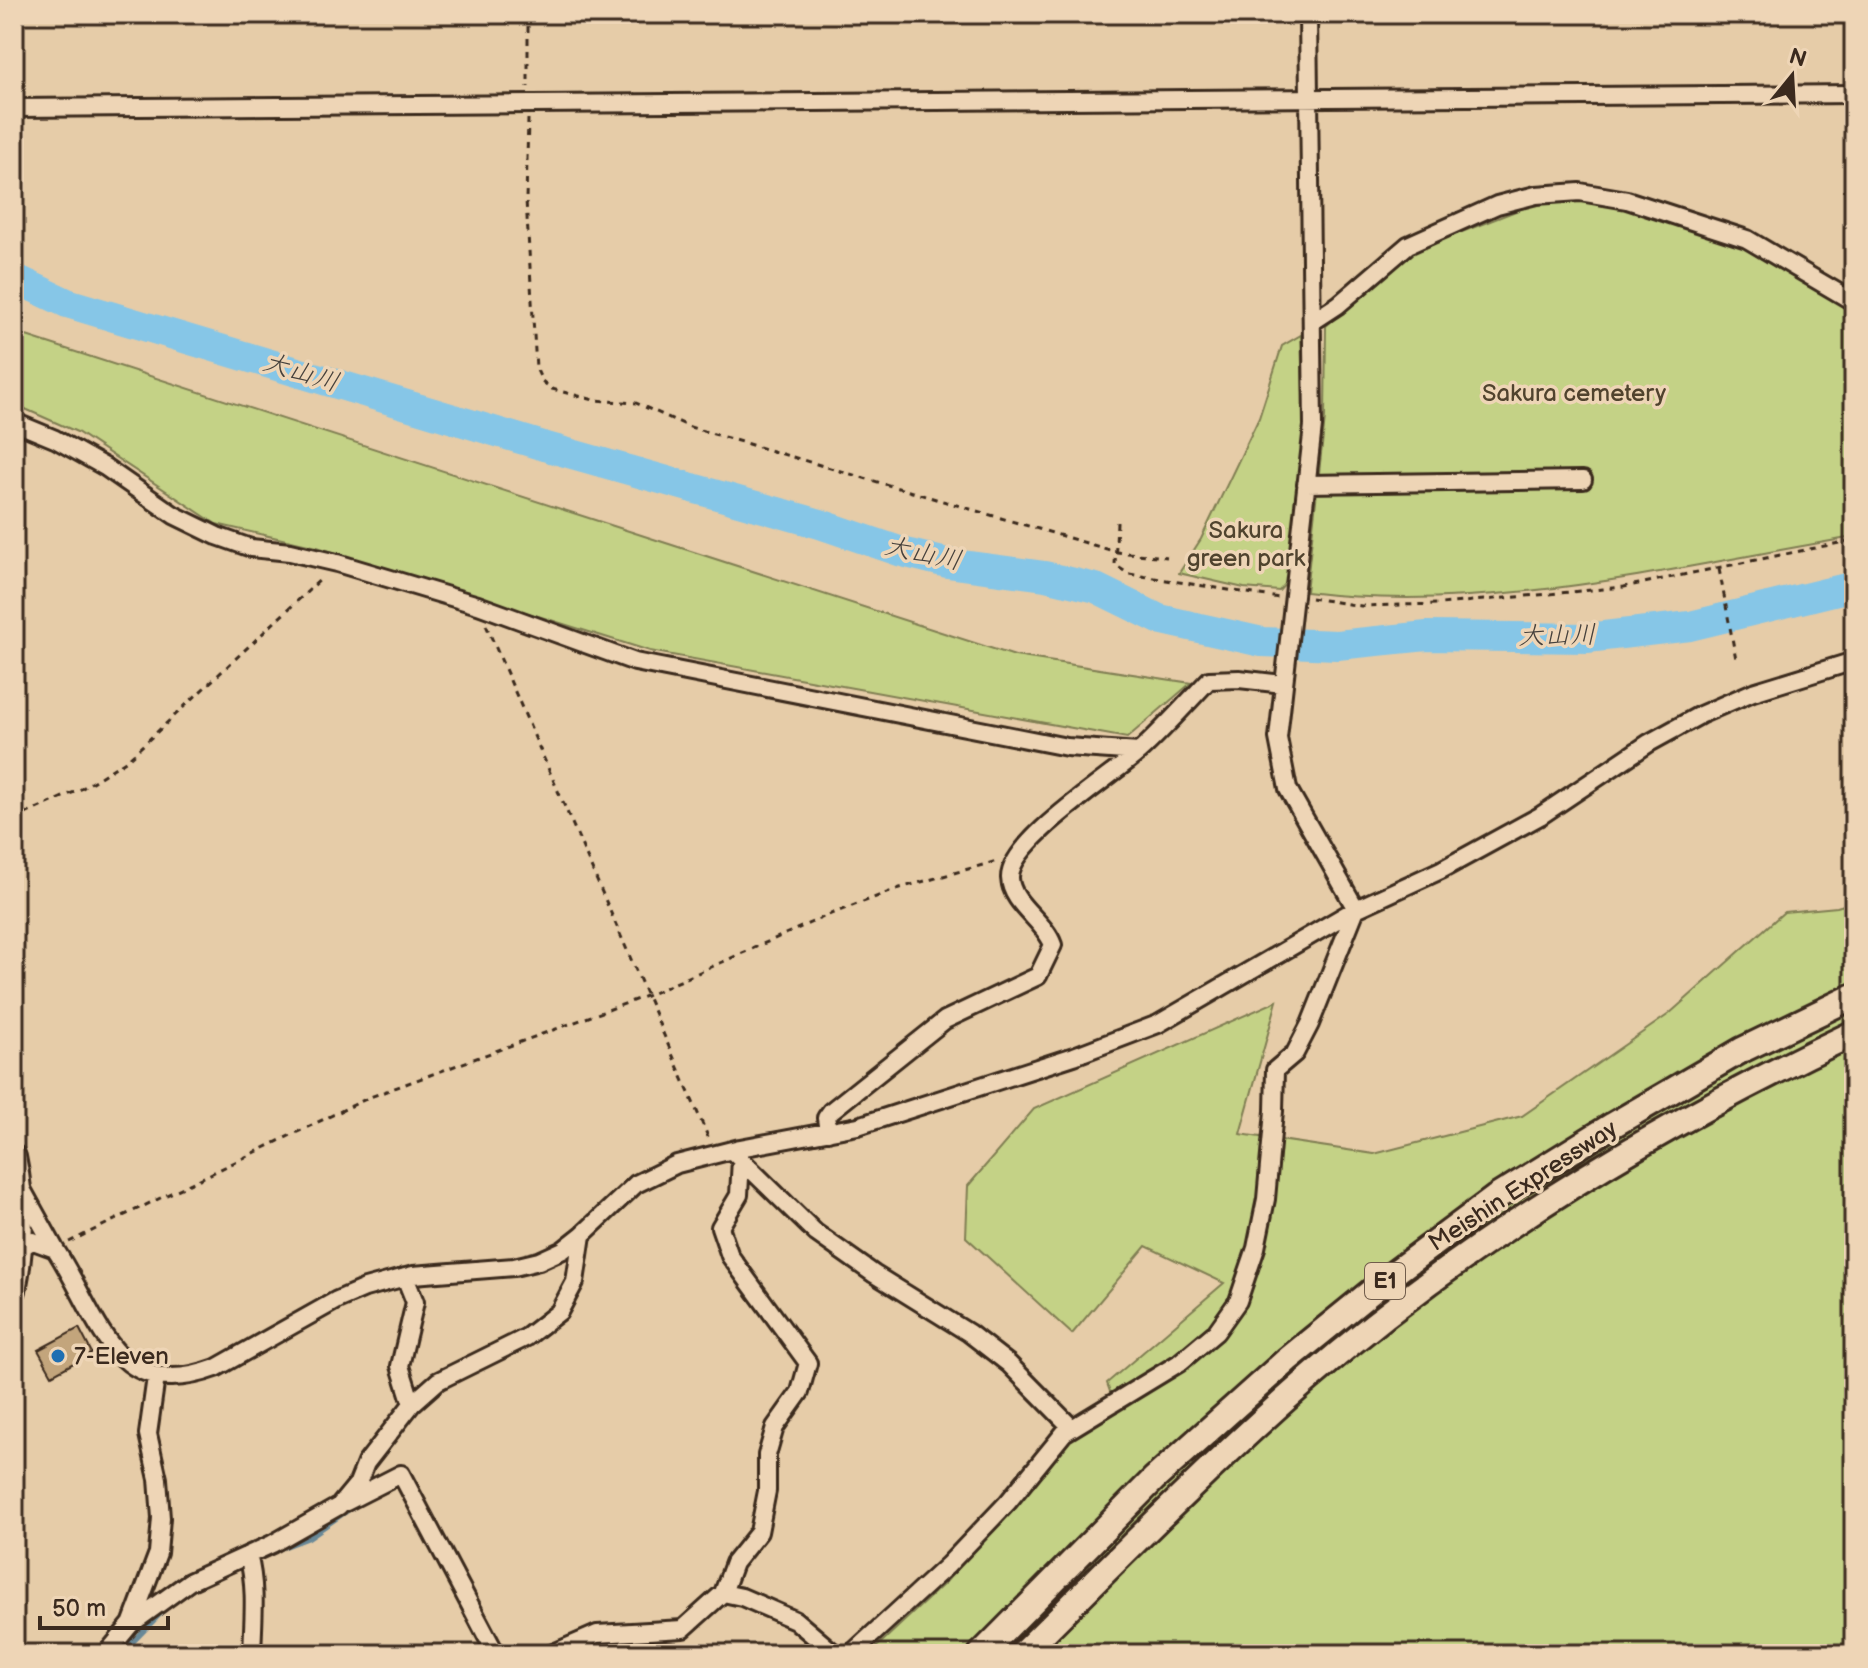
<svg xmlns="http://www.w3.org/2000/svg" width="1868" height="1668" font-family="'Balsamiq Sans','Klee One',sans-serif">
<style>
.green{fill:#c4d286;stroke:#807e52;stroke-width:2}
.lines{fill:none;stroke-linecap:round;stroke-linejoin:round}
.stream{stroke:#688897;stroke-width:5}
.river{stroke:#86c6e7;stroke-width:30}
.building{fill:#c3a57b;stroke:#3b2a1e;stroke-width:2}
.minor-casing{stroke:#3b2a1e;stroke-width:22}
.major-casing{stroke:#3b2a1e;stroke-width:28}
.highway-casing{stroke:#3b2a1e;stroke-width:30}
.path{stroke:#3b2a1e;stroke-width:3;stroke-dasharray:6 6;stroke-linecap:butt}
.minor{stroke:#eed5b6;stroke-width:16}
.major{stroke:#eed5b6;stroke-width:22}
.highway{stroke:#eed5b6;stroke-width:24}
.poi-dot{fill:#1f6fb2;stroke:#eed5b6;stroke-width:3}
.labels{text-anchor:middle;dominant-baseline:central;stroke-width:7;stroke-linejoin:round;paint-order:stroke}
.shield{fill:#eed5b6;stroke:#715d4c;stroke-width:2}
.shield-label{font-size:22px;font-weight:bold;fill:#3b2a1e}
.park-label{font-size:24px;fill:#50432e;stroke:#eed5b6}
.street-label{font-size:24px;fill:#3b2a1e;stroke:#eed5b6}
.poi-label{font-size:24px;fill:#3b2a1e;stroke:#eed5b6;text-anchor:start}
.water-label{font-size:26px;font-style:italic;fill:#46413c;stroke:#eed5b6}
</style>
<rect width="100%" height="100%" fill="#e6cca8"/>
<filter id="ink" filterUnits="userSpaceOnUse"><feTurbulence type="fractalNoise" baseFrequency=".0125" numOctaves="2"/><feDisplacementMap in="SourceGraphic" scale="16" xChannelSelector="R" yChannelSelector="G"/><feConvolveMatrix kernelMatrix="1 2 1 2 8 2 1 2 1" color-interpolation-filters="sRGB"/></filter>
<g filter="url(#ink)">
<path class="green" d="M1575 201 1619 206 1742 246 1854 312V537C1674 567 1490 615 1306 592L1325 418 1326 326 1413 251 1531 205Z
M14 332 1015 656 1191 683 1127 738 650 651 317 547 216 524 77 432 14 404Z
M1301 335 1304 425 1286 583 1279 591 1244 588 1179 573 1201 539 1259 418 1282 346Z
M1854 902V1654H869L946 1582 1071 1436 1116 1409 1107 1383 1224 1283 1146 1246 1072 1334 966 1237 968 1186 1034 1109 1277 1001 1240 1134 1374 1154 1522 1116 1669 1014 1784 912 1837 907Z"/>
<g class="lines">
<path class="stream" d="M279 1549 308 1538 353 1507
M121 1654 167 1607"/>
<path class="river" d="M14 278 67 303 547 447 820 524 902 552 947 563 1045 576 1096 588 1159 619 1262 642 1337 645 1427 636 1587 638 1690 626 1854 586"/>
</g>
<path class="building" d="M79 1328 92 1353 52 1375 38 1350Z"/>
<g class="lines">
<g class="minor-casing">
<path id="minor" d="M14 108 1854 94
M1312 322 1338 305 1408 245 1497 205 1536 195 1580 192 1627 200 1747 239 1854 302
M14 422 55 439 105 467 174 515 217 536 251 548 290 552 337 563 478 605 635 662 1067 747 1139 752
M1306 484 1583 480
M828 1132 826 1118 831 1111 945 1020 1038 976 1053 945C1045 921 1011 904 1010 878 1009 841 1113 776 1140 751 1164 729 1186 704 1209 680L1239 679 1283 684
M735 1154 816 1233 874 1274 969 1333 1009 1364 1071 1427
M23 1191 54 1247
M14 1251 33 1241 55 1249C100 1317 113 1406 216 1368L337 1300 365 1288 413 1275 514 1267 539 1261 563 1250 582 1235 636 1184 677 1164 740 1148 858 1126 1074 1056 1158 1024 1356 909 1441 870 1540 816 1649 743 1700 715 1753 692 1854 661
M405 1277 415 1302 400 1366 412 1404
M346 1502 401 1474 496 1654
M248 1555C257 1588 253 1620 252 1654
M723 1593 742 1597 795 1620 835 1654
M132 1622 158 1553 161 1518 158 1479 148 1434 156 1377
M106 1654 131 1624 189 1582 272 1544 339 1506 358 1483 366 1463 412 1404 438 1381 527 1337 559 1312 575 1282 582 1235
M551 1654 597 1634 683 1629 723 1593 734 1563 759 1532 767 1491V1455L775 1427 800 1392 808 1363 730 1256 720 1227 739 1195 741 1159
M851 1654 948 1565 1008 1502 1064 1433 1179 1363 1216 1332 1238 1301 1256 1248 1266 1199 1274 1111 1275 1070 1295 1053 1310 1024 1356 909 1288 789 1278 738 1313 426 1308 14"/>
</g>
<g class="major-casing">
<path id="major" d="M14 1157C23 1199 23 1248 14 1290"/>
</g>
<g class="highway-casing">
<path id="highway" d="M981 1654 1154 1479 1287 1360 1393 1274 1495 1198 1613 1125 1742 1050 1854 996
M1022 1654C1115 1562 1207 1468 1305 1382 1470 1238 1657 1126 1854 1033"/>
</g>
<path class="path" d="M528 14V87
M528 119 526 200 536 368 542 381 552 389 594 400 636 403 690 427 1117 552 1167 557
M1117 522 1115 565 1129 574 1279 598
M1719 569 1736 659
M1311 598 1361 606 1441 604 1624 587 1854 540
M486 625 709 1139
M14 819 81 789 127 760 323 577
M69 1242 370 1097 646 996 828 915 900 888 997 861"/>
<use href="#minor" class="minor"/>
<use href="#major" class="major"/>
<use href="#highway" class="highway"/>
</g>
</g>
<circle class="poi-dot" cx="58" cy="1356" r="8"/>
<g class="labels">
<rect class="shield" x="1365" y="1263" width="40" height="36" rx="6"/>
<g class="shield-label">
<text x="1385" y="1281">E1</text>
</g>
<g class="park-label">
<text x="1574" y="393">Sakura cemetery</text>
<text x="1246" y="530">Sakura<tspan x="1246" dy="28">green park</tspan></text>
</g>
<g class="street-label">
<text transform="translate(1523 1186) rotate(-33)">Meishin Expressway</text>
</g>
<g class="poi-label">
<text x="74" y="1356">7-Eleven</text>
</g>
<g class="water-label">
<text transform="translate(301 373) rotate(17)">大山川</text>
<text transform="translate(923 554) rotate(12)">大山川</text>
<text transform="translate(1557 636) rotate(-1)">大山川</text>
</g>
</g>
<rect width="1868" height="1668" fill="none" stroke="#eed5b6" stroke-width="48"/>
<rect x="24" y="24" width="1820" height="1620" fill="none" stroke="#3b2a1e" stroke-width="3" filter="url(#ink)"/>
<g transform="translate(1792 76) rotate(18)" stroke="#eed5b6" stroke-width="6" paint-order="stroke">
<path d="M0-6L14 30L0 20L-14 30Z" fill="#3b2a1e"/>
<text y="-12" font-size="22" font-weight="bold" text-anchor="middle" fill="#3b2a1e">N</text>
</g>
<path d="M40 1616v12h128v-12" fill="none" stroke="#3b2a1e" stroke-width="4"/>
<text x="52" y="1616" font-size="24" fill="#3b2a1e" stroke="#eed5b6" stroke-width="6" paint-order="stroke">50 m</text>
</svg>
